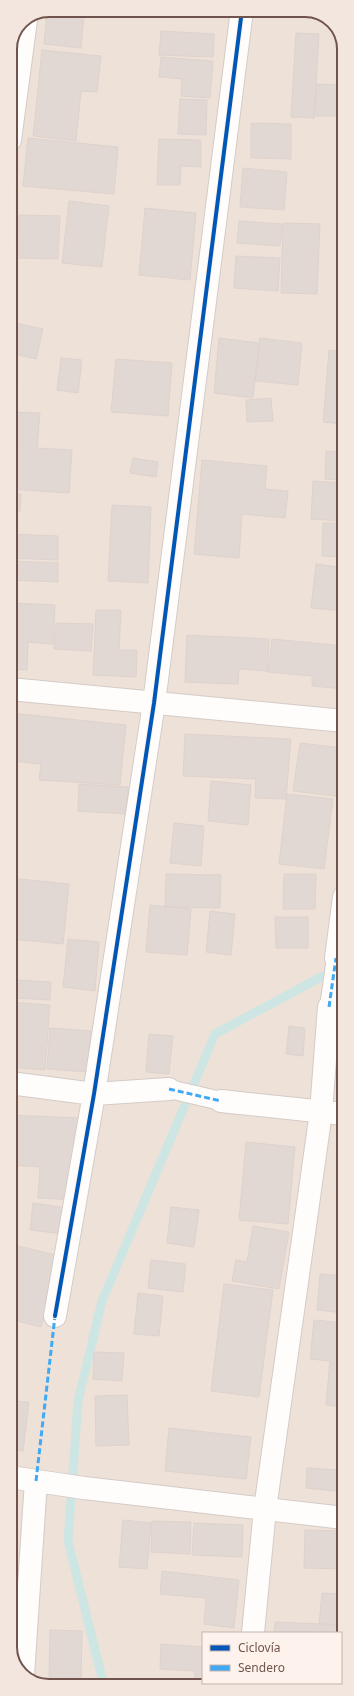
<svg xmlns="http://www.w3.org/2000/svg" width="354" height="1696" font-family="'Noto Sans',sans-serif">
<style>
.residential{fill:#eee1d8}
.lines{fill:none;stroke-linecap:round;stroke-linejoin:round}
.stream{stroke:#cee6e3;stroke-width:9}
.building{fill:#e2d8d3;stroke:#ded2cd}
.pedestrian-casing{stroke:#d4cbc7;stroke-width:20}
.minor-casing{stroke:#d4cbc7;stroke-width:24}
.pedestrian{stroke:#fefdfc;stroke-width:18}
.minor{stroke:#fefdfc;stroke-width:22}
.quiet{stroke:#3fa9f5;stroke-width:3;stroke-dasharray:6 3;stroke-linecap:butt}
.cycleway-casing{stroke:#fdf3ec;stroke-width:6}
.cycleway{stroke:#0057b8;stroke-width:4}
.rim{fill:none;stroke:#71534e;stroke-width:2}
</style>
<rect width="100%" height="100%" fill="#f6f0ea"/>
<path class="residential" d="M49 10H310L332 21 344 44V1647L341 1655V1633H203V1683H315L310 1686H44L22 1675 10 1652V49L22 21Z"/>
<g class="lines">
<path class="stream" d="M104 1686 68 1541 78 1401 102 1301 215 1034 321 977 344 971"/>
</g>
<path class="building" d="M47 13 84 16 81 48 44 44Z
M161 31 214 34 213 57 159 55Z
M296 33 319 34 314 118 291 117Z
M42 50 101 56 97 92 81 91 76 141 33 136Z
M161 57 213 61 210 98 181 96 182 79 159 77Z
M317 84 338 85 337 116H314Z
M180 99 207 100 206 135 178 134Z
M251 123 291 124V159L251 158Z
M28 138 118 147 114 194 23 186Z
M159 139 201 140V167L181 166 180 185H157Z
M243 168 287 172 284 210 240 207Z
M69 201 109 206 102 267 62 263Z
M145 208 196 213 190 280 139 275Z
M19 215 60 216 58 259 17 258Z
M239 221 282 224 280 246 237 243Z
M283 223 320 224 317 294 281 293Z
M338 231 344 232V295H337Z
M236 256 280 258 278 291 234 288Z
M10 322 43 329 36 359 10 353Z
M219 338 259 343 253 398 214 393Z
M260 338 302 343 298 385 255 381Z
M329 350 344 352V401L342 424 323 422Z
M61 358 82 360 78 393 57 390Z
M116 359 172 363 168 416 111 412Z
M271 398 273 421 247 422 246 400Z
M10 412 40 413 37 448 72 450 69 493 10 489Z
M344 440V480L325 479 326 451 343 452Z
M133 458 158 462 156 477 130 473Z
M202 460 267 466 265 489 288 491 285 518 242 514 239 558 194 554Z
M313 481 344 483V521L311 519Z
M10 493 21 494 20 511H10Z
M112 505 151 507 148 583 108 581Z
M323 523H344V557L322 556Z
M10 534 58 536V560L10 558Z
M10 561 58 563V582L10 580Z
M316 564 344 568V611L311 608Z
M10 584H14V603L55 605 53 644 28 642 27 670 10 669Z
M96 610H121L119 650H137L136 677 93 675Z
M56 623 93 624 91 651 54 649Z
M187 635 269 639 267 671 239 669 238 684 185 682Z
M272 639 344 646V689L312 686V676L268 672Z
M10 713 126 725 120 785 39 780 41 764 10 761Z
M185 734 291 739 286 799 255 798 256 779 183 776Z
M300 743 342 748 336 796 293 791Z
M211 781 251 785 248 825 208 821Z
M79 784 128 787 126 814 78 811Z
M287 794 333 799 324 869 279 864Z
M10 801 14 802 10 839Z
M174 823 204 826 201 866 170 863Z
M166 874 221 875 220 908 165 907Z
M284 874H316L315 909H283Z
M10 878 69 884 63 944 10 939Z
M150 905 191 909 187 955 146 952Z
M210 911 235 914 231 955 206 952Z
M275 917H308V948H276Z
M68 939 99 942 95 991 63 987Z
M16 980 51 982 50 1000 15 998Z
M10 1002 50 1005 45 1070 10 1067Z
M289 1026 305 1028 303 1056 286 1054Z
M50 1028 91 1031 87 1072 47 1069Z
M149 1034 173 1036 169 1074 146 1072Z
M10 1115 78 1118 75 1200 38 1198 40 1167 10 1165Z
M246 1142 295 1147 288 1224 239 1220Z
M33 1203 67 1208 64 1234 30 1230Z
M171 1207 199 1210 194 1247 167 1243Z
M253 1226 289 1232 279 1289 232 1281 236 1260 247 1262Z
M10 1244 59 1256 41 1327 10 1319Z
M151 1260 186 1264 183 1292 148 1288Z
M320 1274 344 1276V1313L317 1310Z
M224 1284 273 1290 259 1397 211 1391Z
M138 1293 163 1296 159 1336 134 1334Z
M314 1320 344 1323V1407L326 1405 330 1361 310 1359Z
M94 1352 124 1353 122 1381 93 1379Z
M127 1395 129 1445 96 1446 95 1396Z
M10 1401 29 1402 23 1451 10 1450Z
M169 1428 251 1437 246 1479 165 1471Z
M342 1447H344V1491L337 1490Z
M307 1468 338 1470 336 1491 306 1488Z
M123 1520 151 1523 147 1569 119 1567Z
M152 1521 191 1522 190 1554 151 1552Z
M194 1523 243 1525 242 1557 192 1555Z
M305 1530 344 1531V1569L304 1568Z
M162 1571 239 1580 234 1628 204 1624 206 1598 160 1594Z
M10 1589 23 1590 14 1659 10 1652Z
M322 1593 341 1594 339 1625 319 1624Z
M275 1622 344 1625V1647L341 1655V1633H274Z
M50 1630 82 1631 81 1681 49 1680Z
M161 1644 203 1647V1683H230V1686H194L195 1671 160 1669Z
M48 1683 85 1685V1686H48Z"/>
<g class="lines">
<g class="pedestrian-casing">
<path id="pedestrian" d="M329 1007 336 958
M169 1089 221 1101"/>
</g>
<g class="minor-casing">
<path id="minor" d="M10 140 26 20
M10 689 344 721
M336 958 344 897
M10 1083 94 1094 169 1089
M221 1101 344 1114
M55 1316 94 1094 154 703 242 10
M10 1477 84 1488 344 1518
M253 1633 265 1509 321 1112 329 1007
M23 1675 36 1481
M248 1686V1683"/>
</g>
<use href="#pedestrian" class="pedestrian"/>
<use href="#minor" class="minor"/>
<path class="quiet" d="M329 1007 336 958
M169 1089 221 1101
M36 1481 55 1316"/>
<g class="cycleway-casing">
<path id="cycleway" d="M55 1316 94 1094 154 703 242 10"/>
</g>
<use href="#cycleway" class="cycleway"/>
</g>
<path d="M0 0H354V1696H0ZM49 17H305A32 32 0 0 1 337 49V1647A32 32 0 0 1 305 1679H49A32 32 0 0 1 17 1647V49A32 32 0 0 1 49 17Z" fill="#f2e6df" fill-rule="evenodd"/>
<path class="rim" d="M49 17H305A32 32 0 0 1 337 49V1647A32 32 0 0 1 305 1679H49A32 32 0 0 1 17 1647V49A32 32 0 0 1 49 17Z"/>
<rect x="202" y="1632" width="140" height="52" fill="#fdf3ec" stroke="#c5b3ad"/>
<rect x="210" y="1645" width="20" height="6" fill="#0057b8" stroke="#c5b3ad"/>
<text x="238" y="1652" font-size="12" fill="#71534e">Ciclovía</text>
<rect x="210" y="1665" width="20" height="6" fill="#3fa9f5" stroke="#c5b3ad"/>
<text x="238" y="1672" font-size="12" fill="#71534e">Sendero</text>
</svg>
